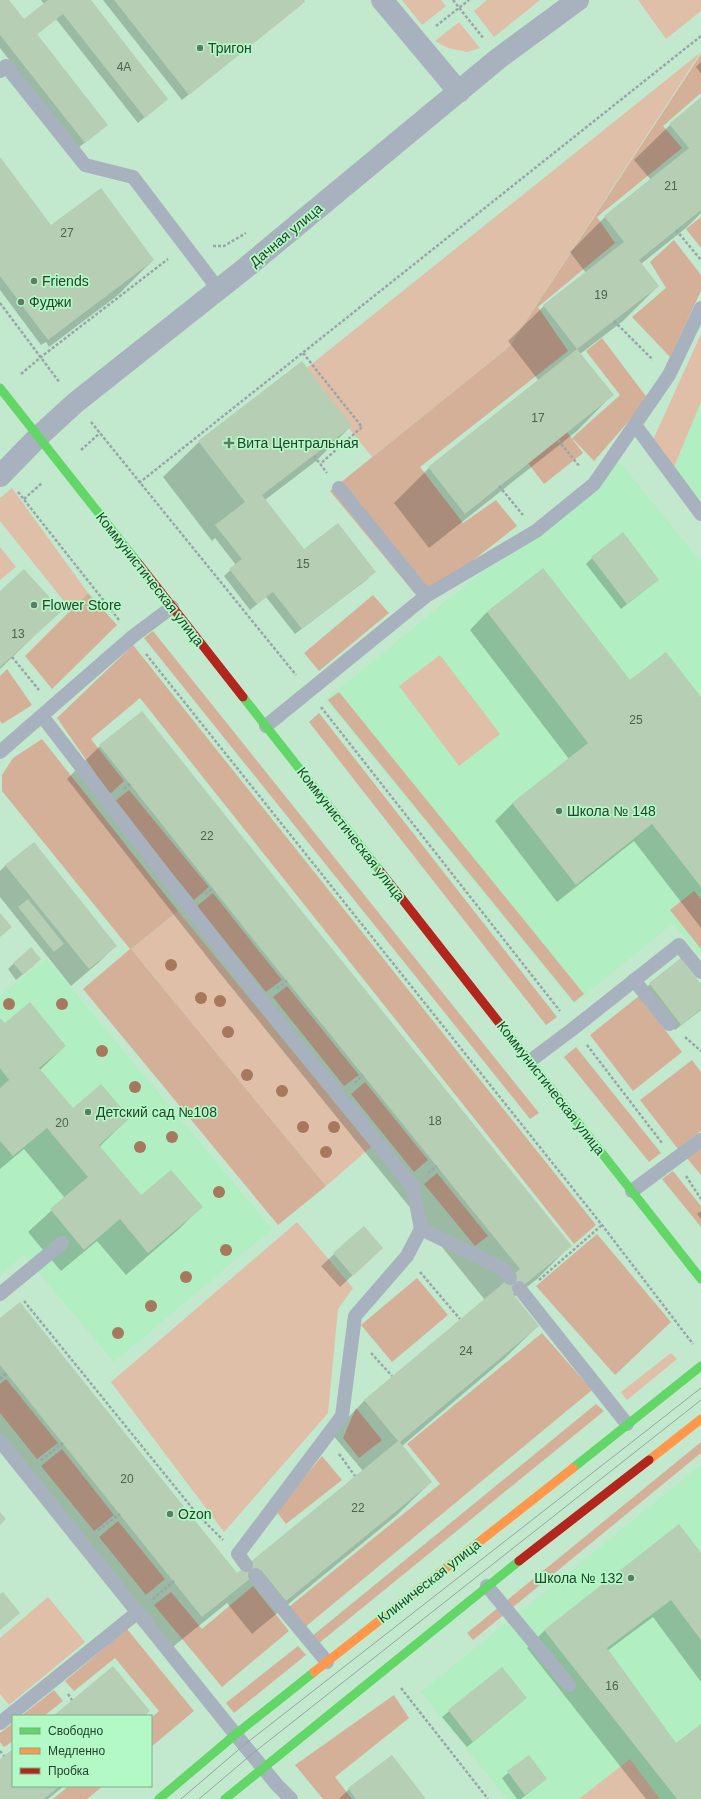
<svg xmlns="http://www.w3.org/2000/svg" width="701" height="1799" font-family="Helvetica,sans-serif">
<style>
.built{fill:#b1eec2}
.green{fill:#dfbfa8}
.forest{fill:#d4b099}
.shadow{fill:#0003}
.building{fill:#b5ceb4}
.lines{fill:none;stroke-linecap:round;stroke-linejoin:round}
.path{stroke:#98a6a8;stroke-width:2.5;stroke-dasharray:3 2;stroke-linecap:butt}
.lane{stroke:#a8b2be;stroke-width:14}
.street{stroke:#a8b2be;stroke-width:22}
.fast{stroke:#63d668;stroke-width:9}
.slow{stroke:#ff974d;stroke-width:9}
.jam{stroke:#b3261e;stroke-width:9}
.tram{stroke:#94a5a2;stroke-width:1}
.tree{fill:#a6785e}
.poi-dot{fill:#5c7c65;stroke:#b2f9c5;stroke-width:1.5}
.labels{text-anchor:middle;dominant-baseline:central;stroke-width:3.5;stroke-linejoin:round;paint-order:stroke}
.number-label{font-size:12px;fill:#49654f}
.poi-label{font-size:14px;fill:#25422d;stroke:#b2f9c5;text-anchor:start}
.street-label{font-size:14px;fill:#25422d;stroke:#b2f9c5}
</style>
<rect width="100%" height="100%" fill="#c2e9cd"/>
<path class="built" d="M701 402V500L674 467Z
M618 460 701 562V957L673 923 574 1004 326 700Z
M46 958 272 1229 114 1362 24 1255 0 1275V996Z
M701 1465V1799H507L421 1692Z"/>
<path class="green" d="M402 0H441L446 6 422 25Z
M487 0H540L494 37 474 11Z
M638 0H701V11L666 39Z
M459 22 480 48 467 52 448 48 435 41Z
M701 52 509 347 372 457 303 371Z
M701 334V402L674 467 653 440Z
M12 488 88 593 71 610 0 521V498Z
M0 547 16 567 0 580Z
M440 655 500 734 459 766 399 686Z
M178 911 371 1147 326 1186 131 949Z
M297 1222 353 1288 338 1309 328 1413 224 1532 111 1382Z
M671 1353 677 1359 627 1400 621 1392Z
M48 1597 85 1642 9 1705 0 1694V1638Z
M630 1759 660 1799H579Z"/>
<path class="forest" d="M701 54V93L663 126 682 148 597 217 615 243 538 307 568 351 420 467 463 523 496 500 517 526 421 601 330 491 509 347Z
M701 217V248L686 229Z
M674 240 701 275V291L670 357 632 317 666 288 650 262Z
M602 338 648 399 594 461 572 438 620 395 586 351Z
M560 423 583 453 544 484 521 454Z
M88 593 117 625 52 689 25 656Z
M373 595 389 613 319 671 304 653Z
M153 631 539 1113 530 1119 144 638Z
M133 645 596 1225 574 1244 140 698 91 739 124 781 110 794 57 718Z
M7 669 32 705 2 724 0 721V676Z
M339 692 584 994 574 1002 328 700Z
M319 713 557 1017 546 1025 309 722Z
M42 739 178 911 131 949 326 1186 278 1225 83 989 130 949 2 791V775L13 758Z
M129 790 209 887 194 900 114 802Z
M694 891 701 899V949L670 910Z
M213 893 282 980 266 992 197 906Z
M287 986 359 1075 344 1086 273 997Z
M639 996 682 1052 633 1091 590 1035Z
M576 1047 661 1153 649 1162 564 1057Z
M692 1060 701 1072V1131L678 1149 640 1100Z
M365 1082 428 1160 414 1172 351 1094Z
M701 1145V1175L686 1157Z
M673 1171 701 1206V1227L662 1179Z
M437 1173 488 1236 475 1246 424 1184Z
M597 1234 671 1322 615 1375 536 1286Z
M417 1278 448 1315 392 1362 361 1325Z
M542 1333 592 1390 304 1628 289 1607 440 1484 407 1444Z
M6 1379 58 1443 37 1459 0 1413V1384Z
M596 1404 604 1411 318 1644 311 1637Z
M356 1408 382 1440 359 1458 343 1438Z
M701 1442V1453L473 1640 467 1633Z
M62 1449 114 1515 94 1531 41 1466Z
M322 1456 342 1480 286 1524 276 1511Z
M118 1521 165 1579 146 1595 99 1537Z
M253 1586 289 1631 222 1687 154 1605 171 1592 202 1629Z
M127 1629 194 1711 151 1747V1718L159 1711 115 1658 74 1691 65 1681Z
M298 1646 306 1655 234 1713 226 1703Z
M54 1690 63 1701 44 1716H21Z
M394 1695 409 1718 335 1777 352 1799H323L295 1765Z
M13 1723V1741L4 1747 0 1742V1733Z
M69 1786H103L87 1799H53Z"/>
<path class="shadow" d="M0 0H8L24 20 44 4 41 0H89L167 99 138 123 56 19 36 35 100 131 78 148 0 48Z
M103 0H302L304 2 182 100Z
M701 62V74L696 67Z
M701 99V213L687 227 641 264 658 286 623 321 580 354 612 395 577 431 429 548 394 503 429 468 539 381 508 341 544 306 586 273 570 252 605 217 651 180 634 160 670 125Z
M0 159 51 227 153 260 118 295 49 347 46 342 41 345 0 290Z
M302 362 351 426 316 461 265 500 304 550 369 578 295 634 266 597 250 610 224 576 236 565 215 538 212 541 163 477 199 442Z
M592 558 658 580 621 609 586 564Z
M543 569 630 681 701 699V928L634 841 557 902 495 821 513 803 569 759 470 630 487 612Z
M0 592 60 611 0 669Z
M100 746 295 905 570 1246 537 1279 514 1297 538 1326 504 1359 402 1446 431 1482 397 1515 252 1634 227 1603 169 1650 0 1440V1319L237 1574 363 1471 332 1434 365 1400 485 1300 219 972 67 779Z
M6 865 116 945 98 963 71 986 0 897V871Z
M681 959 701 986V1010L675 1030 643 990Z
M14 963 34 965 16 980 8 969Z
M0 1019 5 1025 65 1046 40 1070 73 1110 129 1118 99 1147 141 1197 201 1207 179 1229 126 1275 97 1241 61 1271 28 1232 65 1198 24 1149 0 1169Z
M701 1211V1219L697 1214Z
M364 1227 382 1248 340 1287 321 1266Z
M701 1555V1682L653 1617 607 1651 676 1744 701 1726V1799H646L527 1648 545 1630Z
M502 1668 526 1698 467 1747 442 1717Z
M13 1750V1786H64L48 1799H0V1761Z
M392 1756 424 1799H339L349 1789Z
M529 1756 546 1779 521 1799H517L502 1778Z"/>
<path class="building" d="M0 0H9L24 19 48 0H91L168 99 145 118 63 14 37 34 108 125 85 143 0 35Z
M114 0H304L305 2 189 95Z
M701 97V210L639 260 659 286 577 349 543 305 624 242 604 216 689 148 669 124Z
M0 157 51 225 101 188 154 260 48 340 0 276Z
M577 349 614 395 465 514 428 467Z
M302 361 352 426 262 495 304 549 338 523 376 572 302 629 273 592 257 604 229 569 242 559 215 525 245 502 198 441Z
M623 532 659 580 627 604 591 557Z
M543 568 630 680 666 652 701 697V887L652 824 576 885 512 803 588 743 487 612Z
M24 569 62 611 0 667V591Z
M142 711 296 904 572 1246 513 1294 539 1326 400 1442 432 1482 286 1601 261 1570 202 1617 0 1365V1318L20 1302 237 1573 398 1441 364 1400 520 1269 253 939 99 745Z
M34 842 117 946 89 969 5 865Z
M28 899 64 944 54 952 18 907Z
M0 913 12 927 0 937Z
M31 947 41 959 23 975 13 963Z
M681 958 701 984V1009L681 1025 649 983Z
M30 1002 66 1046 39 1068 73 1108 101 1084 130 1118 99 1145 141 1195 171 1170 203 1207 148 1253 120 1219 84 1250 50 1209 88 1177 47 1128 13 1156 0 1141V1088L9 1080 0 1068V1018L5 1023Z
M364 1226 383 1248 353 1276 333 1253Z
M0 1512 6 1519 0 1525Z
M679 1524 701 1553V1640L671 1600 607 1648 676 1743 701 1724V1799H677L544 1630Z
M3 1592 20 1613 0 1630V1594Z
M113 1666 150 1711 144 1716H53Z
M502 1667 527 1698 473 1742 448 1710Z
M13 1749V1786H60L44 1799H0V1759Z
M392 1755 426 1799H356L348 1788Z
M529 1755 547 1779 525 1795 507 1771Z"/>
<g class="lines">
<path class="path" d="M453 0 484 39
M436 26 469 0
M676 230 701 260
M213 246H224L246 233
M0 303 60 383
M614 321 653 360
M303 353 362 427 320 464
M21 374 41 357 168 259
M91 422 296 675
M558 440 580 467
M81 450 100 433
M314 456 327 473
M139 483 701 36
M499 486 523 515
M18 492 119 620
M24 499 42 483
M146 654 602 1225 693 1344
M12 657 39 690
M321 707 560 1011
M124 789 130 784
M205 894 213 888
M277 988 287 981
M685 1037 701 1051
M587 1045 662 1143
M355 1083 363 1075
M428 1173 437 1166
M686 1176 701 1199
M420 1272 460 1319
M539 1280 602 1225
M24 1301 197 1514 223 1540
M371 1353 392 1376
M0 1379 7 1373
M339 1454 355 1476
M41 1460 63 1443
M98 1530 120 1514
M153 1599 174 1581
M401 1688 488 1799
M68 1694 72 1700
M0 1751 4 1756"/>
<path class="lane" d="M0 71 6 66 85 165 133 177 219 290
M635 425 701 514
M339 488 426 596
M42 716 261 1000 413 1187 421 1229 504 1269 510 1278
M266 726 426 596 536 531 594 484 669 375 701 308
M0 752 132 637 172 607
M634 980 669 1024
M530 1061 574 1028 679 945 701 972
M632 1191 701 1140
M519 1288 627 1424
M0 1294 62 1243
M0 1441 244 1745 277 1785 291 1799
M246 1565 238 1554 342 1416 355 1316 407 1256 421 1229
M255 1575 327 1662
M487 1586 569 1685
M0 1723 138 1612"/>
<path class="street" d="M382 0 459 92
M0 476 38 437 75 403 243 270 499 58 578 0"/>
<path class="fast" d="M0 388 138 563
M243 697 380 871
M504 1029 701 1279
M573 1468 701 1366
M159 1799 236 1734 314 1672
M225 1799 519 1561"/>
<path class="slow" d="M649 1460 701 1419
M314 1672 573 1468"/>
<path class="jam" d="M138 563 243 697
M380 871 504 1029
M519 1561 649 1460"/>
<path class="tram" d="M181 1799 244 1745 701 1388
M199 1799 252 1754 701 1400"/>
</g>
<g class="tree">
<circle cx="171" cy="965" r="6"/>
<circle cx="201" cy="998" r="6"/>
<circle cx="220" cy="1001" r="6"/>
<circle cx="9" cy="1004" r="6"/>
<circle cx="62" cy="1004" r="6"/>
<circle cx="228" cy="1032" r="6"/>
<circle cx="102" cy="1051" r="6"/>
<circle cx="247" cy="1075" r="6"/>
<circle cx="135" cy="1087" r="6"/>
<circle cx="282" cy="1091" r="6"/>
<circle cx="303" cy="1127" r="6"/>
<circle cx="334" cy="1127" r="6"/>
<circle cx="172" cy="1137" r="6"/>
<circle cx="140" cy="1147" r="6"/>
<circle cx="326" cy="1152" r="6"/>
<circle cx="219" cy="1192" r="6"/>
<circle cx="226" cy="1250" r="6"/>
<circle cx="186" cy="1277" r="6"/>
<circle cx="151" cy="1306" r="6"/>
<circle cx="118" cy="1333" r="6"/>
</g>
<g class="poi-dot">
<circle cx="200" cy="48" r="4"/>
<circle cx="34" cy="281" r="4"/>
<circle cx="21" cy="302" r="4"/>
<path d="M227 437h4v4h4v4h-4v4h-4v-4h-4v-4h4z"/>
<circle cx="34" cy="605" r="4"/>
<circle cx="559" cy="811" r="4"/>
<circle cx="88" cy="1112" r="4"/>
<circle cx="170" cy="1514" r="4"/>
<circle cx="631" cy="1578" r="4"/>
</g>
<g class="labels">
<g class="number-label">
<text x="124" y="67">4А</text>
<text x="671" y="186">21</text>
<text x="67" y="233">27</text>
<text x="601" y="295">19</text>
<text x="538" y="418">17</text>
<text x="303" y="564">15</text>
<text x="18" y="634">13</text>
<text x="636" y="720">25</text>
<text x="207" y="836">22</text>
<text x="435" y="1121">18</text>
<text x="62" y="1123">20</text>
<text x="466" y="1351">24</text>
<text x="127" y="1479">20</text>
<text x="358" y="1508">22</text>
<text x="612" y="1686">16</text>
</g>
<g class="poi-label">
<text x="208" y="48">Тригон</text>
<text x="42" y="281">Friends</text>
<text x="29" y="302">Фуджи</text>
<text x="237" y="443">Вита Центральная</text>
<text x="42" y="605">Flower Store</text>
<text x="567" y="811">Школа № 148</text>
<text x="96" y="1112">Детский сад №108</text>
<text x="178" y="1514">Ozon</text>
<text x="623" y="1578" text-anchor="end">Школа № 132</text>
</g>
<g class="street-label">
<text transform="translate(286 235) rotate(-40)">Дачная улица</text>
<text transform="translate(150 579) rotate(52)">Коммунистическая улица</text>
<text transform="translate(351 834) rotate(52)">Коммунистическая улица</text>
<text transform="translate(551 1088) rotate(52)">Коммунистическая улица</text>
<text transform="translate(429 1581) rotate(-38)">Клиническая улица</text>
</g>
</g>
<rect x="12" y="1715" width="140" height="72" fill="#b2f9c5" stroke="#7ab088"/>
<rect x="20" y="1728" width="20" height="6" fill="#63d668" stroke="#7ab088"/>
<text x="48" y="1735" font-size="12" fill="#25422d">Свободно</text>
<rect x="20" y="1748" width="20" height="6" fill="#ff974d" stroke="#7ab088"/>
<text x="48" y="1755" font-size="12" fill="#25422d">Медленно</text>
<rect x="20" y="1768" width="20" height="6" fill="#b3261e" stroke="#7ab088"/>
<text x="48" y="1775" font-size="12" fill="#25422d">Пробка</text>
</svg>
